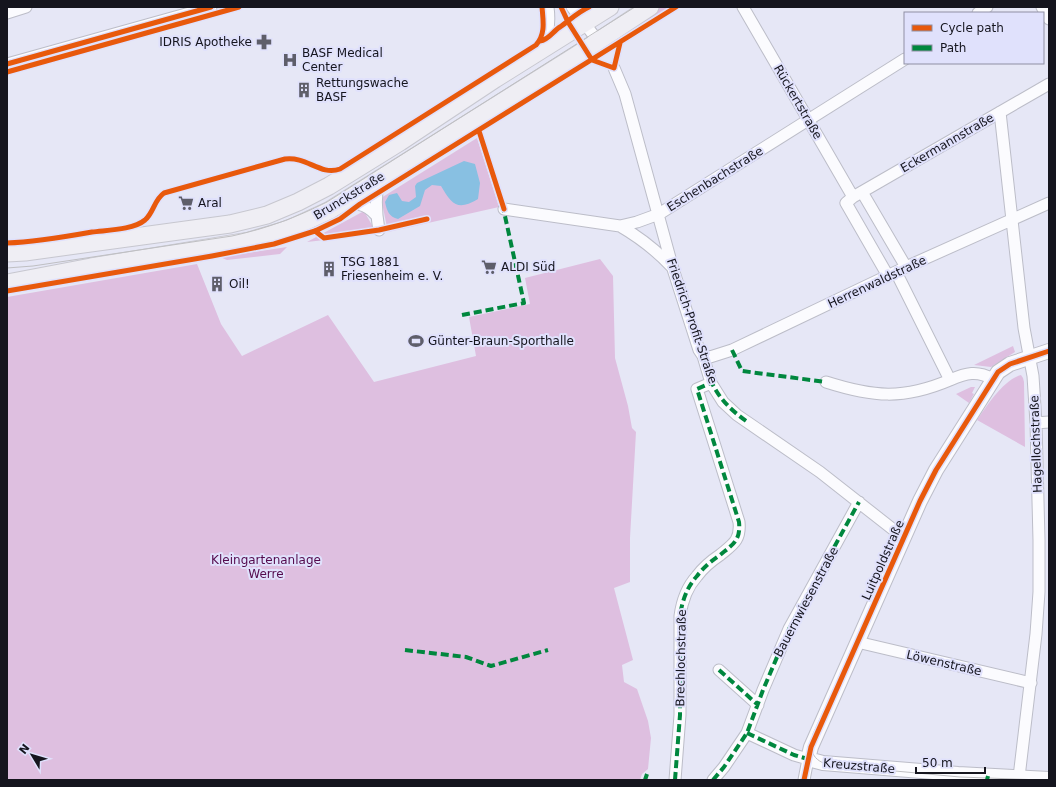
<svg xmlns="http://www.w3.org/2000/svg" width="1056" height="787" font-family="'DejaVu Sans',sans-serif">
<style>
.green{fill:#debfe0}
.water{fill:#88c0e2}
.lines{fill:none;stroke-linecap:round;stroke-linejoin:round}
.minor-casing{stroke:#bcbdc8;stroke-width:13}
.tertiary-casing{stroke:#bcbdc8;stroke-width:16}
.primary-casing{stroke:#c7c7cf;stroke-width:19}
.minor{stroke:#fbfbfe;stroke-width:11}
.tertiary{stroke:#fbfbfe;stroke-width:14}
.primary{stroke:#efeef4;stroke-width:17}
.tram{stroke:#bfbfc2;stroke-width:1}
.quiet{stroke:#00873e;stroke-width:4;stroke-dasharray:8 4;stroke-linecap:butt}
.cycleway-casing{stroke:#e0e1fc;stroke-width:8}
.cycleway{stroke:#e8590c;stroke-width:5}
.labels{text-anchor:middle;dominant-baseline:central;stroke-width:4;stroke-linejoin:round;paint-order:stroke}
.poi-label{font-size:12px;fill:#15151e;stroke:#e0e1fc;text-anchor:start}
.street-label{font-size:12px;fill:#15151e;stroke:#e0e1fc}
.park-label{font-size:12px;fill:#540a4d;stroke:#e0e1fc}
</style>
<rect width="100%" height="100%" fill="#e6e7f6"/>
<path class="green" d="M661 7H672L483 125 480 120Z
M477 138 499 207 388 232 381 198Z
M364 211 377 234 307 242Z
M287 247 280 254 227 260 220 257Z
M600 259 613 276 615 358 628 406 632 428 636 432 630 538V582L614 588 633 660 622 665 624 682 637 689 648 721 651 738 648 769 642 774 640 780H7V297L197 264 221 324 242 356 328 315 374 382 476 356 469 317 530 304 525 278Z
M1013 346 1015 352 991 367 974 365Z
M1021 375 1023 378 1024 382 1025 447 977 420C987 406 1003 380 1021 375Z
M971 387H975L972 393 974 394 969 403 956 394Z"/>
<path class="water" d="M464 161 475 164 480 183 478 199C458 211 452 205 441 186L432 185 425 190 420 206 398 219C389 217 387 211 385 202L389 195 397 193 402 201 409 202 416 197 415 186 417 183Z"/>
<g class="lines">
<g class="minor-casing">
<path id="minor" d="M572 7 598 41
M743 7 853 197
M1042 7 1049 19
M7 13 26 7
M978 13 987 7
M541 49C549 36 550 22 548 7
M7 64 211 7
M614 68 625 94 673 269 699 350 703 356 711 383 723 402 737 415 820 472 904 538
M1000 112 1024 328 1033 376 1036 423 1039 540V592L1036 634 1019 777
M862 192 906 267
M340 207C356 203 364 202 376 215
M504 209 620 226 637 222 659 214 905 59
M620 226C639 237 656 250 672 267
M379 230C376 213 375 195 379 179
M896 272 950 380C966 373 977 370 993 379
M888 276 846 203 853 197 1049 84
M703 356 710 357 732 350 906 267 1049 203
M826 382C873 397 903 400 950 380
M1036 423 1049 422
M857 642 1031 683
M719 670 758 705
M747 733 794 755 808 759 804 780
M675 780 680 715V616C682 601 687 587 697 576 703 568 711 561 720 555 732 545 741 541 739 522L697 389 711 383
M713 780 724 767 747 733 763 690 789 629 859 502"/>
</g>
<g class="tertiary-casing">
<path id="tertiary" d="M1049 351 1010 364 998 372 936 470 920 501 811 747 808 759 823 763 958 774 1049 779"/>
</g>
<g class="primary-casing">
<path id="primary" d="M7 253 25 252 230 224 267 215 298 202 329 186 400 142 495 79 610 7
M7 283 91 267 249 241 289 229 330 210 577 55 650 7"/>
</g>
<use href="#minor" class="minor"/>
<use href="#tertiary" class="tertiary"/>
<use href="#primary" class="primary"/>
<path class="tram" d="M7 268 33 266 232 236C268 228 295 218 327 202L635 7
M1042 780 960 777 830 765C812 761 809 750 813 734L927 483 933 469 996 372 1008 363 1049 349"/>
<path class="quiet" d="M462 315 524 303 503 207
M732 350 742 371 826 382
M703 356C706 365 708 375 712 383 720 400 733 412 749 423
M405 650 466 657 491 666 548 650
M719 670 758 705
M747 733 794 755 808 759
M645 780 647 774
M675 780 680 715V616C682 601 687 587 697 576 703 568 711 561 720 555 732 545 741 541 739 522L697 389 711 383
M713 780 724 767 747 733 763 690 789 629 859 502
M987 780 988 776"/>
<g class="cycleway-casing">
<path id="cycleway" d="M561 7 568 22 592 60 614 68 620 43
M540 41C549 40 553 31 560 27 570 20 578 12 589 7
M7 64 211 7
M7 72 239 7
M479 131 504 209
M315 231 324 238 379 230 427 219
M7 243C36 242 64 237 92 232 107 230 133 230 145 220 154 212 154 200 164 193L285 159C307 156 320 176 340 169L536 45C546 34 543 20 542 7
M7 291 212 256 274 244 315 231 340 219 360 204 676 7
M804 780 811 747 920 501 936 470 998 372 1010 364 1049 351"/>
</g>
<use href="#cycleway" class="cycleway"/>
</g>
<defs>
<g id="pharmacy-bare" transform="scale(1.2)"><path d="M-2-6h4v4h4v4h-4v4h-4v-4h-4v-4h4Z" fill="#5e5e6a" stroke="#e0e1fc" stroke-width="2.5" paint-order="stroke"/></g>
<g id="hospital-bare" transform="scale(1.2)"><path d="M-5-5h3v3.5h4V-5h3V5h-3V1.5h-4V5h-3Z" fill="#5e5e6a" stroke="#e0e1fc" stroke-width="2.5" paint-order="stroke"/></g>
<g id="building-bare" transform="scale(1.2)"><path d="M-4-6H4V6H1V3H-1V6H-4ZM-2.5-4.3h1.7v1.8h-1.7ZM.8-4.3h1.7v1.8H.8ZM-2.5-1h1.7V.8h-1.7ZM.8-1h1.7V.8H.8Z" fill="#5e5e6a" stroke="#e0e1fc" stroke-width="2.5" paint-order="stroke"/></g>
<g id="supermarket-bare" transform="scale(1.2)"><path d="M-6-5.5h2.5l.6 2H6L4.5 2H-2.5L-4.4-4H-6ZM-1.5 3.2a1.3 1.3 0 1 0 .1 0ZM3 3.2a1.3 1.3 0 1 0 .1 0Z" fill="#5e5e6a" stroke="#e0e1fc" stroke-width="2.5" paint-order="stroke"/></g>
<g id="stadium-bare" transform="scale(1.2)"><path d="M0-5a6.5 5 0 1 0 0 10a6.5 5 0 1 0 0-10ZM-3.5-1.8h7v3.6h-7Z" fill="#5e5e6a" stroke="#e0e1fc" stroke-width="2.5" paint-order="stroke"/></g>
</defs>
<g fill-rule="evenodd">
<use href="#pharmacy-bare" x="264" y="42"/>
<use href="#hospital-bare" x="290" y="60"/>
<use href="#building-bare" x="304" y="90"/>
<use href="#supermarket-bare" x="186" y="203"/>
<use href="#supermarket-bare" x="489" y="267"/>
<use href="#building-bare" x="329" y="269"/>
<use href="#building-bare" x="217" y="284"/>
<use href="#stadium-bare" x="416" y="341"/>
</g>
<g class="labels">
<g class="poi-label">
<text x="252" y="42" text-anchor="end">IDRIS Apotheke</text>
<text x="302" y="53">BASF Medical<tspan x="302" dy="14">Center</tspan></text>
<text x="316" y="83">Rettungswache<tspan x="316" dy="14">BASF</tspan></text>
<text x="198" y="203">Aral</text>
<text x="341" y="262">TSG 1881<tspan x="341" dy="14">Friesenheim e. V.</tspan></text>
<text x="501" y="267">ALDI Süd</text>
<text x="229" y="284">Oil!</text>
<text x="428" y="341">Günter-Braun-Sporthalle</text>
</g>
<g class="street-label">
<text transform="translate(798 102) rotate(60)">Rückertstraße</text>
<text transform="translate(947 143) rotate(-30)">Eckermannstraße</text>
<text transform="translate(715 179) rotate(-32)">Eschenbachstraße</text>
<text transform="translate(349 196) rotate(-31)">Brunckstraße</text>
<text transform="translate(877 282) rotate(-25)">Herrenwaldstraße</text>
<text transform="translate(692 321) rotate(71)">Friedrich-Profit-Straße</text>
<text transform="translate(1036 444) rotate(-92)">Hagellochstraße</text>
<text transform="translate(883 560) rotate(-66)">Luitpoldstraße</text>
<text transform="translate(806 602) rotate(-62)">Bauernwiesenstraße</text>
<text transform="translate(681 658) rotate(-89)">Brechlochstraße</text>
<text transform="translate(944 663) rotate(13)">Löwenstraße</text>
<text transform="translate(859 766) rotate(5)">Kreuzstraße</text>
</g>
<g class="park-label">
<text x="266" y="560">Kleingartenanlage<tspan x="266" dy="14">Werre</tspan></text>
</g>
</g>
<rect width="1056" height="787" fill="none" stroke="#15151e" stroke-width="16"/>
<rect x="904" y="12" width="140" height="52" fill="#e0e1fc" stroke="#8f8fa3"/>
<rect x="912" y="25" width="20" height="6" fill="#e8590c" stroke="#8f8fa3"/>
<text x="940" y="32" font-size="12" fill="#15151e">Cycle path</text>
<rect x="912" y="45" width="20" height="6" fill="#00873e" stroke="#8f8fa3"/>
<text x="940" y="52" font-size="12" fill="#15151e">Path</text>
<g transform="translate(32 755) rotate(308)" stroke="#e0e1fc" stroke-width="3" paint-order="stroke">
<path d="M0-3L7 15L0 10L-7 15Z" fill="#15151e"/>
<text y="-6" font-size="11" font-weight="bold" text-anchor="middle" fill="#15151e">N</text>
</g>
<path d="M916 767v6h69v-6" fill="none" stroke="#15151e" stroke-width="2"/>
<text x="922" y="767" font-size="12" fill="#15151e" stroke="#e0e1fc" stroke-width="3" paint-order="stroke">50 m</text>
</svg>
